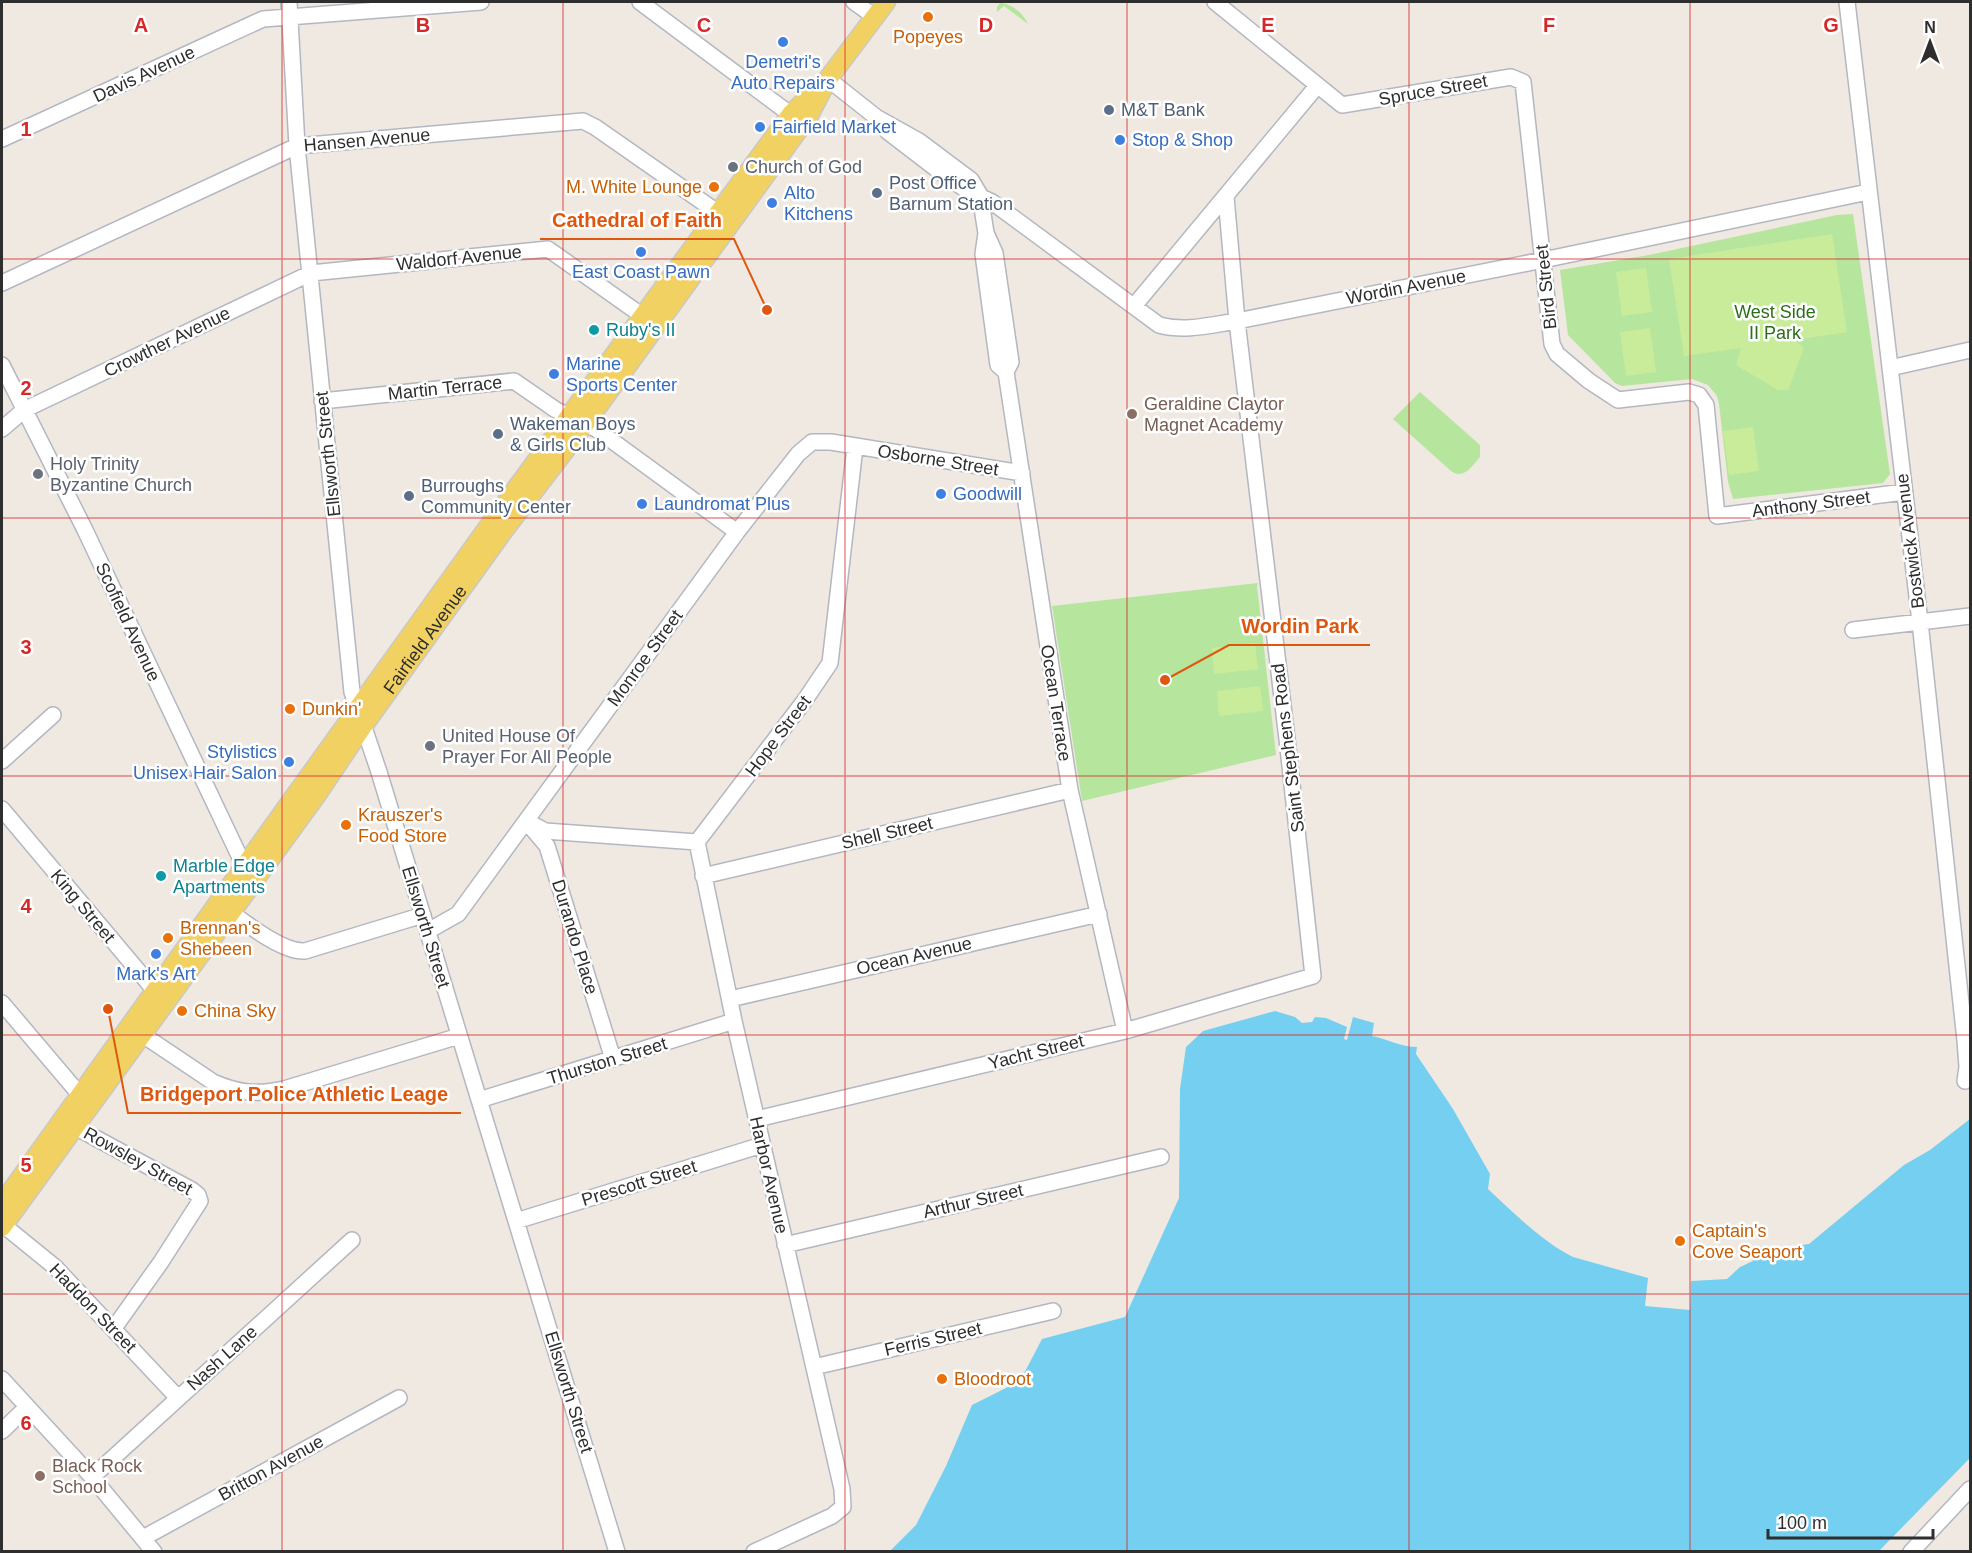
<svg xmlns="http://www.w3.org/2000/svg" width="1972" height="1553" font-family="Arial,sans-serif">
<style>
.green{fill:#b6e59e}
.pitch{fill:#c9ec9a}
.water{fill:#75cff0}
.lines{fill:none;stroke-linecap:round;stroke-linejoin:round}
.minor-casing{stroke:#b4b7c1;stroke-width:18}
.major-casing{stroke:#c9c9c9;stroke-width:21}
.minor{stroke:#fff;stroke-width:15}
.major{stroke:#f2d163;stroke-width:18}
.grid{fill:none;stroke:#d62828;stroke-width:1.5;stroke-opacity:0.55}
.food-dot{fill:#e8710a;stroke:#fff;stroke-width:2}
.shop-dot{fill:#3f7fe0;stroke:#fff;stroke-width:2}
.service-dot{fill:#5c6f8a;stroke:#fff;stroke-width:2}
.worship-dot{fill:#6b7280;stroke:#fff;stroke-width:2}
.culture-dot{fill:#0f9aa8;stroke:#fff;stroke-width:2}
.education-dot{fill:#8d6e63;stroke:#fff;stroke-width:2}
.labels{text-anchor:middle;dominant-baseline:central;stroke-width:5;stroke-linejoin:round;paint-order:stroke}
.food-label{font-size:18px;fill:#c56008;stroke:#fff;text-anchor:start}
.shop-label{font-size:18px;fill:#366cbe;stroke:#fff;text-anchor:start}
.street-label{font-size:18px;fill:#2e2e2e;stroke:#fff}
.service-label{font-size:18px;fill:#4e5e75;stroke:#fff;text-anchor:start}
.worship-label{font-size:18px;fill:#5b616d;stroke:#fff;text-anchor:start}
.park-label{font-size:18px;fill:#2c6e1b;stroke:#fff}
.culture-label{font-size:18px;fill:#0d838f;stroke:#fff;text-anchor:start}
.education-label{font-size:18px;fill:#785e54;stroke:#fff;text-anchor:start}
.grid-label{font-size:20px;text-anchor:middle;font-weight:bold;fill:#d62828;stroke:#fff;stroke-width:5;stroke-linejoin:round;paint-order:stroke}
.leader{fill:none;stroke:#df570e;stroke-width:2}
.callout-dot{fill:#df570e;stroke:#fff;stroke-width:2}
.callout-label{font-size:20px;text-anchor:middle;font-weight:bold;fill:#df570e;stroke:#fff;stroke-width:5;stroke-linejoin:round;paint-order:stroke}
</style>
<rect width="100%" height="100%" fill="#efe9e1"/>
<path class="green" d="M1000 3C1012 4 1023 13 1028 24L1004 6 997 12V7Z
M1853 214 1890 474 1883 483 1733 499 1728 482 1719 404 1717 396 1708 385 1692 379 1622 386 1615 383 1568 335 1560 270 1649 255 1837 215Z
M1420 392 1480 445V457C1472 466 1464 480 1451 471L1393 419Z
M1258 583 1257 586 1276 755 1082 801 1052 606Z"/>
<path class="pitch" d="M1832 234 1847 332 1794 340 1804 348 1788 390H1778L1736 365 1741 348 1684 356 1669 259Z
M1646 268 1652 312 1622 316 1616 272Z
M1650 328 1656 372 1626 376 1620 332Z
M1753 427 1759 471 1729 475 1723 431Z
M1255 643 1258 669 1214 674 1212 648Z
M1260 686 1263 711 1219 716 1217 691Z"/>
<path class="water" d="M1275 1011 1295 1017 1302 1023 1312 1022 1315 1017 1326 1018 1347 1027 1344 1039 1347 1040 1353 1017 1374 1023 1372 1036C1387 1039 1401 1047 1417 1047L1416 1054 1453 1109 1490 1174 1488 1189C1514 1213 1541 1241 1573 1257L1648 1278 1645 1306 1690 1310 1691 1281 1727 1279 1740 1267 1753 1261 1750 1253 1758 1247 1774 1246 1788 1251 1793 1249 1794 1246 1809 1244 1904 1165 1930 1150 1970 1119V1458L1879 1551H890L916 1525 946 1466 972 1405 1020 1381 1042 1339 1125 1317 1179 1198 1180 1089 1186 1047 1203 1031Z"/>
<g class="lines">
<g class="minor-casing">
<path id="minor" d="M289 2 297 146 352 692 379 772 617 1552
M640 2 798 120
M854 2 875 17
M1215 2 1342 105 1511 77 1523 82 1552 344 1557 354 1589 381 1618 400 1689 392 1699 395 1706 405 1717 516 1904 492
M1847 2 1920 622 1965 1040 1967 1067 1965 1081
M828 79 876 117 919 141 971 180 980 195 986 233 995 253 1011 362 1006 372
M876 117 887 131 943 174 968 191 992 202 1159 325C1185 332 1210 325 1237 321L1543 260 1868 192
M2 139 263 19 481 2
M986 233 983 254 998 365 1006 372 1070 790 1125 1031
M2 283 297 146 583 121 595 127 727 219
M1134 306 1317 86
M2 365 85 530 244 866 253 872
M1890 368 1970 350
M322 401 514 381 556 410 596 429 737 532
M2 429 24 410 311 273 548 249 651 322
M1853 630 1970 616
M2 761 53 715
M2 809 161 998
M526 821 545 831 697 842 805 700 830 663 855 447
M530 826 547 846 613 1059
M697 842 734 1021 842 1489 843 1507 832 1516 754 1552
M703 876 1070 790
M222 906C242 920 282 953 305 951L423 915
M428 931 458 914 737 532 798 454 812 442H831L1022 473
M730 999 1099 914
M2 1003 86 1102
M134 1029 213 1082C238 1093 258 1095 284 1089L459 1036
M479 1100 734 1021
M757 1119 1125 1031 1313 976 1287 739 1237 321 1226 197
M66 1122 192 1190 198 1195 200 1201 161 1262 114 1328
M516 1221 762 1145
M2 1224 55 1267 178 1398
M785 1245 1161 1157
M814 1367 1053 1311
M2 1379 92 1477 154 1552
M2 1431 27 1407
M92 1477 352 1240
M143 1538 399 1398
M1911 1552 1970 1489"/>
</g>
<g class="major-casing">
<g id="major">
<path d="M2 1204 491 523 791 114 817 89"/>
<path id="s1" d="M2 1227 318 793 363 726 504 530 585 424 809 115 828 79 886 2"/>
</g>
</g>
<use href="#minor" class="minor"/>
<use href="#major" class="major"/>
</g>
<path class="grid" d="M282 2V1552M563 2V1552M845 2V1552M1127 2V1552M1409 2V1552M1690 2V1552M2 259H1970M2 518H1970M2 776H1970M2 1035H1970M2 1294H1970"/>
<g class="food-dot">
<circle cx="928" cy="17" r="6"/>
<circle cx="714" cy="187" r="6"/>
<circle cx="290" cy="709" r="6"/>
<circle cx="346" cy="825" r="6"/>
<circle cx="168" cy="938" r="6"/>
<circle cx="182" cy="1011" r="6"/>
<circle cx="1680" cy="1241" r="6"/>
<circle cx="942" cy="1379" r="6"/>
</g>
<g class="shop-dot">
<circle cx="783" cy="42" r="6"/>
<circle cx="760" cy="127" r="6"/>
<circle cx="1120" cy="140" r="6"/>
<circle cx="772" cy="203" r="6"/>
<circle cx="641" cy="252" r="6"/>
<circle cx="554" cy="374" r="6"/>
<circle cx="941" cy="494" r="6"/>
<circle cx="642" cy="504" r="6"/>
<circle cx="289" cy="762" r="6"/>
<circle cx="156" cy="954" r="6"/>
</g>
<g class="service-dot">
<circle cx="1109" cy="110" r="6"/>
<circle cx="877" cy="193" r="6"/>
<circle cx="498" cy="434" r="6"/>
<circle cx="409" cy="496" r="6"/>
</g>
<g class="worship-dot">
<circle cx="733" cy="167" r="6"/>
<circle cx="38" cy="474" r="6"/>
<circle cx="430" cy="746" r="6"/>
</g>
<g class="culture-dot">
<circle cx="594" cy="330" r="6"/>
<circle cx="161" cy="876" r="6"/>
</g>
<g class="education-dot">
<circle cx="1132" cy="414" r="6"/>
<circle cx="40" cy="1476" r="6"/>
</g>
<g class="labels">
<g class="food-label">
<text x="928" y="37" text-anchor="middle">Popeyes</text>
<text x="702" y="187" text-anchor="end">M. White Lounge</text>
<text x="302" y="709">Dunkin'</text>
<text x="358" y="815">Krauszer's<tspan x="358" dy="21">Food Store</tspan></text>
<text x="180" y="928">Brennan's<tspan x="180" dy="21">Shebeen</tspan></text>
<text x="194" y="1011">China Sky</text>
<text x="1692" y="1231">Captain's<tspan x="1692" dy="21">Cove Seaport</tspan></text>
<text x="954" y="1379">Bloodroot</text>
</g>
<g class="shop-label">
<text x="783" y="62" text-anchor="middle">Demetri's<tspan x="783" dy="21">Auto Repairs</tspan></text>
<text x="772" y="127">Fairfield Market</text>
<text x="1132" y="140">Stop &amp; Shop</text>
<text x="784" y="193">Alto<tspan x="784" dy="21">Kitchens</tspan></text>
<text x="641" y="272" text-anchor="middle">East Coast Pawn</text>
<text x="566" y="364">Marine<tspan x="566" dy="21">Sports Center</tspan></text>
<text x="953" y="494">Goodwill</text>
<text x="654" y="504">Laundromat Plus</text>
<text x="277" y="752" text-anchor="end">Stylistics<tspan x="277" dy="21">Unisex Hair Salon</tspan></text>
<text x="156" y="974" text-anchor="middle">Mark's Art</text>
</g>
<g class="street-label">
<text transform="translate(144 74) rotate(-25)">Davis Avenue</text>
<text transform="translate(1433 90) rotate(-10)">Spruce Street</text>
<text transform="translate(367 140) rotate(-5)">Hansen Avenue</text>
<text transform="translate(459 258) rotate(-6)">Waldorf Avenue</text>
<text transform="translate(1406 287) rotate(-11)">Wordin Avenue</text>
<text transform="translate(1546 287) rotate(-96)">Bird Street</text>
<text transform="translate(167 342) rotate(-26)">Crowther Avenue</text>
<text transform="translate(445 388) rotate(-6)">Martin Terrace</text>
<text transform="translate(328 454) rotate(-96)">Ellsworth Street</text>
<text transform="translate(938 460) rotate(9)">Osborne Street</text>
<text transform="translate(1811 504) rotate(-7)">Anthony Street</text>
<text transform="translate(1910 541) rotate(-97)">Bostwick Avenue</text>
<text transform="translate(128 622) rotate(65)">Scofield Avenue</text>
<text stroke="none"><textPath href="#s1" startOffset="724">Fairfield Avenue</textPath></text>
<text transform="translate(645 658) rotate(-54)">Monroe Street</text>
<text transform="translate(1056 703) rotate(81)">Ocean Terrace</text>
<text transform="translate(778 736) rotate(-53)">Hope Street</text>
<text transform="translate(1288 748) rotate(-97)">Saint Stephens Road</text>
<text transform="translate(887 833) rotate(-13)">Shell Street</text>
<text transform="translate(83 906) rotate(50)">King Street</text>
<text transform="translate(426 927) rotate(73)">Ellsworth Street</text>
<text transform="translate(575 937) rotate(73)">Durando Place</text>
<text transform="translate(914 956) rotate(-13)">Ocean Avenue</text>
<text transform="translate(1036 1052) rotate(-14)">Yacht Street</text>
<text transform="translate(607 1061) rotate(-17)">Thurston Street</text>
<text transform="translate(138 1161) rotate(29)">Rowsley Street</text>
<text transform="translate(769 1175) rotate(77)">Harbor Avenue</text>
<text transform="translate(639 1183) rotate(-17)">Prescott Street</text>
<text transform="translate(973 1201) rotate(-13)">Arthur Street</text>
<text transform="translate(93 1308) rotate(46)">Haddon Street</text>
<text transform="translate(933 1339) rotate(-13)">Ferris Street</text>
<text transform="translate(222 1358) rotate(-42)">Nash Lane</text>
<text transform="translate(569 1392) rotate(73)">Ellsworth Street</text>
<text transform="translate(271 1468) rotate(-29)">Britton Avenue</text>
</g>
<g class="service-label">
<text x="1121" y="110">M&amp;T Bank</text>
<text x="889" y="183">Post Office<tspan x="889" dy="21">Barnum Station</tspan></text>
<text x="510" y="424">Wakeman Boys<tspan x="510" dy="21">&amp; Girls Club</tspan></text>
<text x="421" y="486">Burroughs<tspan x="421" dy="21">Community Center</tspan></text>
</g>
<g class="worship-label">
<text x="745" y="167">Church of God</text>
<text x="50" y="464">Holy Trinity<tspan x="50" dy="21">Byzantine Church</tspan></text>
<text x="442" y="736">United House Of<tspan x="442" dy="21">Prayer For All People</tspan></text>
</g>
<g class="park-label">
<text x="1775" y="312">West Side<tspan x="1775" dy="21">II Park</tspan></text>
</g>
<g class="culture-label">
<text x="606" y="330">Ruby's II</text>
<text x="173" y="866">Marble Edge<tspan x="173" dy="21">Apartments</tspan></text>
</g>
<g class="education-label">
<text x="1144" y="404">Geraldine Claytor<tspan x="1144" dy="21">Magnet Academy</tspan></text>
<text x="52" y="1466">Black Rock<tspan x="52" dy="21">School</tspan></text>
</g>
</g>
<g class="grid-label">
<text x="141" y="32">A</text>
<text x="423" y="32">B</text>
<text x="704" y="32">C</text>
<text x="986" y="32">D</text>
<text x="1268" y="32">E</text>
<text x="1549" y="32">F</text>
<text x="1831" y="32">G</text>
<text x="26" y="136">1</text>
<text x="26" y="395">2</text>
<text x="26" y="654">3</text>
<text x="26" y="913">4</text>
<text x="26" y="1172">5</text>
<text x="26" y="1430">6</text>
</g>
<path class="leader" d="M767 310L734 239H540M1165 680L1229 645H1370M108 1009L128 1113H461"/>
<g class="callout-dot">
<circle cx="767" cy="310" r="6"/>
<circle cx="1165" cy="680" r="6"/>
<circle cx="108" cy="1009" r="6"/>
</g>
<g class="callout-label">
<text x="637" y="227">Cathedral of Faith</text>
<text x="1300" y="633">Wordin Park</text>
<text x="294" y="1101">Bridgeport Police Athletic Leage</text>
</g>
<rect width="1972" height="1553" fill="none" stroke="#2e2e2e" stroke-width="6"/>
<g transform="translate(1930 42)" stroke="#ffffff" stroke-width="4.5" paint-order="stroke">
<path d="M0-4.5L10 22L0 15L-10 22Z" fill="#2e2e2e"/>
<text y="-9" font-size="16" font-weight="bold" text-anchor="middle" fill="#2e2e2e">N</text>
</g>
<path d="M1768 1529v9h165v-9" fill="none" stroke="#2e2e2e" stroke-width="3"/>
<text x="1777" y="1529" font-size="18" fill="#2e2e2e" stroke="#ffffff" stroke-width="4.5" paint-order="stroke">100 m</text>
</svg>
